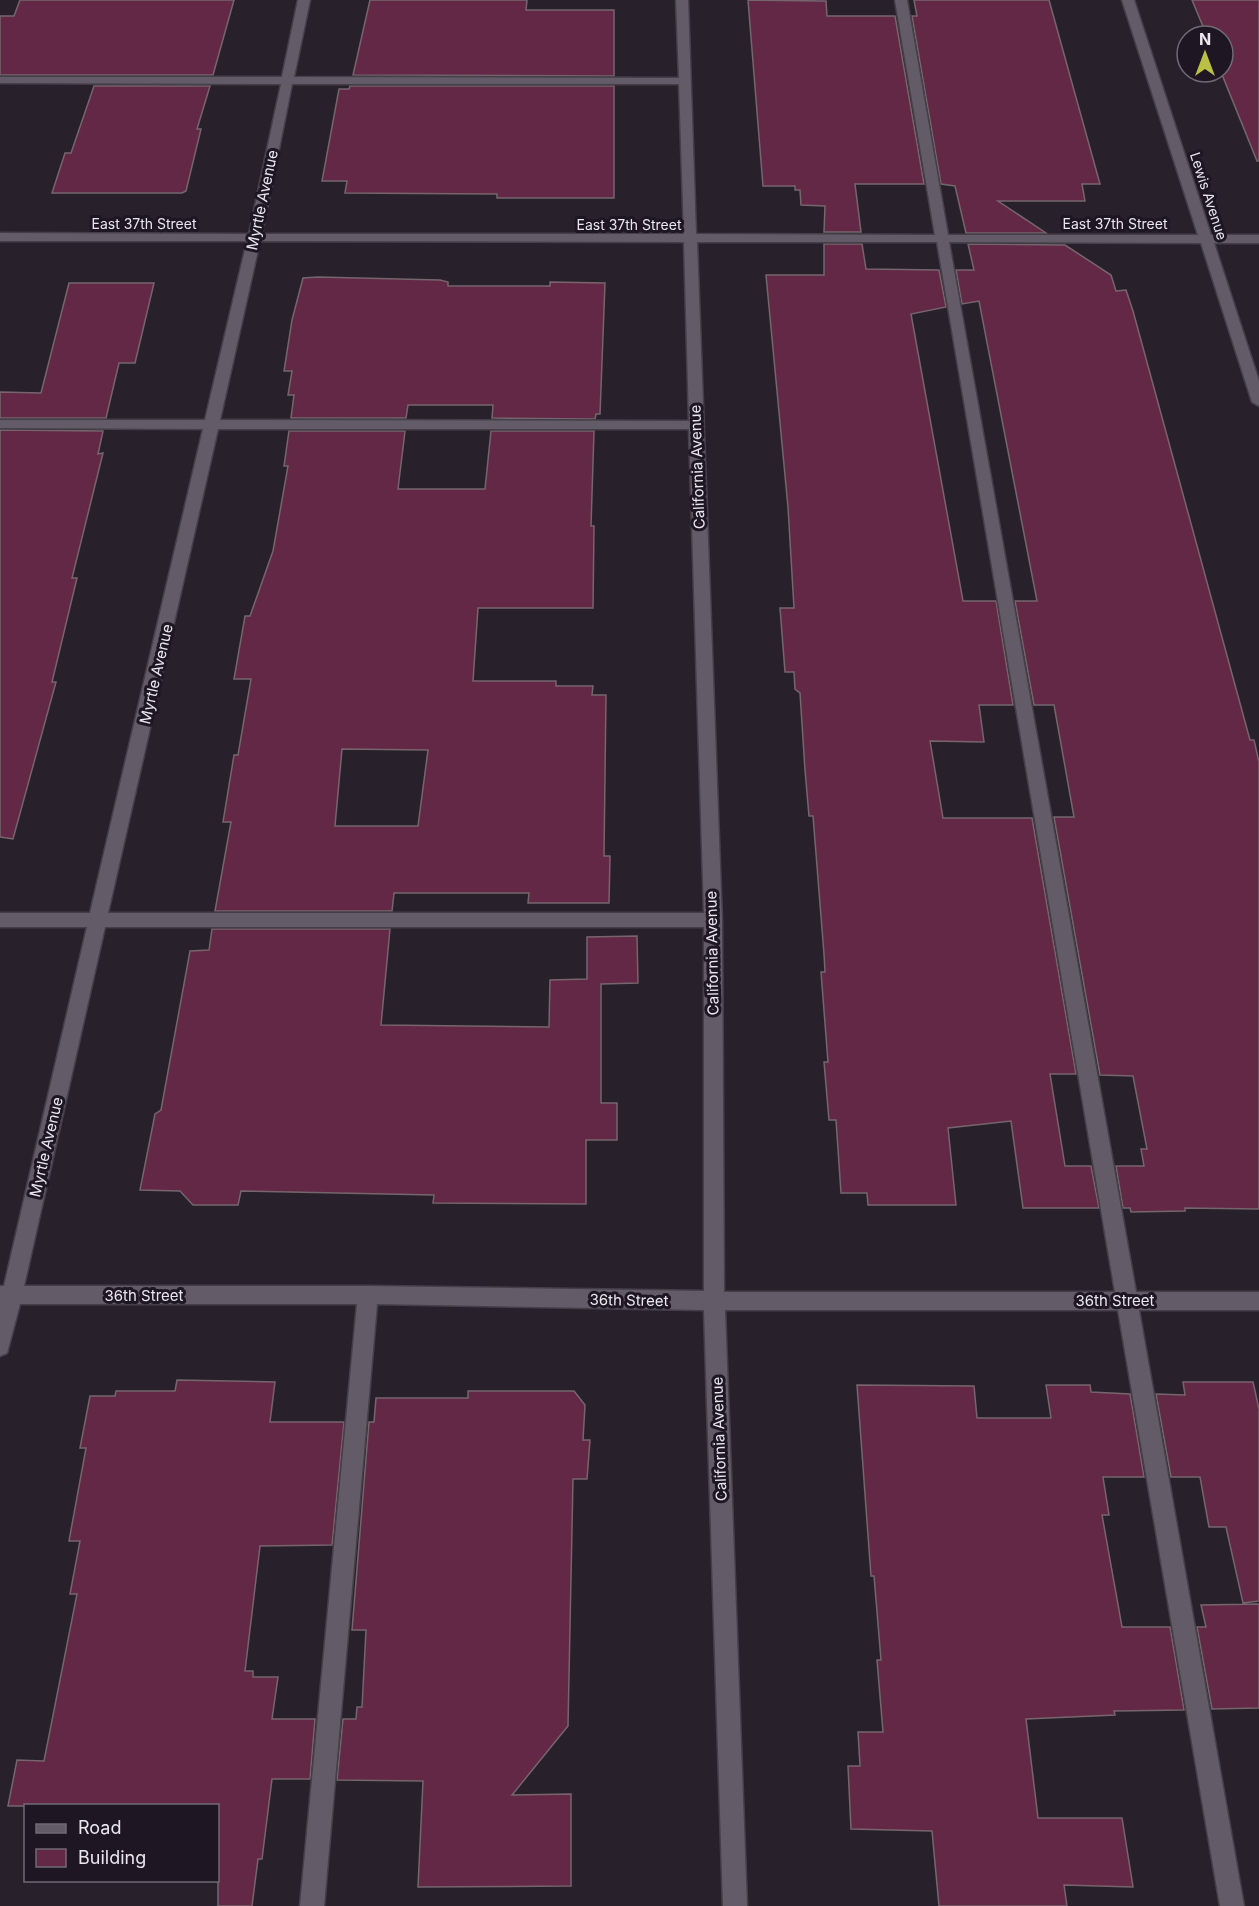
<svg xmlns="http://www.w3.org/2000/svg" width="1259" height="1906" font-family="Inter,sans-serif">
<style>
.building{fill:#632846;stroke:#76656c;stroke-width:1.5;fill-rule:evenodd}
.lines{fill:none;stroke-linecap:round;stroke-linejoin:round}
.minor-casing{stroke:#443f49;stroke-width:3}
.minor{fill:#635b68;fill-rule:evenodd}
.labels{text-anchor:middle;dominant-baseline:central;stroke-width:6;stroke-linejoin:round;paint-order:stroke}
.far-street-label{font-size:14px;fill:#eae6ee;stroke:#1e1723}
.street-label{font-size:15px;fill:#eae6ee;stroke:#1e1723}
</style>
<rect width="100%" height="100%" fill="#28212c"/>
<path class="building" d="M20 0H234L213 75H0V16H14Z
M370 0H527L526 10H614V76L353 75Z
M748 0 826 1 827 16H895L924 184H855L861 232H824L825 206 801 205 800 190H795V186H763Z
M914 0H1049L1100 184H1082L1085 201H998L1046 233H966L955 186 941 184 912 16H917Z
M1192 0H1259V161H1257L1221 72 1223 36H1207Z
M94 86H210L197 129H201L186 191 182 193H52L65 153H71Z
M350 86H614V198H497V194L345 193 347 181H322L339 89H349Z
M824 244H862L866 269 939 270 946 307 911 314 963 601H996L1013 705H979L984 742 930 741 943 818H1032L1076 1074H1050L1065 1166H1091L1099 1208H1023L1011 1121 948 1128 956 1205H868L867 1193H841L836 1120H829L824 1062H828L821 972H825L824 954 813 816H809L805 770 800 693 795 689 794 672H785L780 608H794L788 507 766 275H824Z
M968 244 1065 245 1111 275 1116 291 1126 290 1133 311 1250 740H1254L1259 762V1209L1185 1208V1211L1131 1212 1130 1208H1123L1116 1166H1144L1141 1149H1147L1133 1076 1100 1075 1054 817H1074L1054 705H1034L1015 601H1037L979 301 962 304 956 270H974Z
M318 277 440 280 448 282V286H550V282L605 283 600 414H596L595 419 492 418 493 405H408L406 418H291L294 395H288L292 371H284L292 320 303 278Z
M69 283H154L135 363H119L106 418H0V392L41 393Z
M0 430 103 431 98 454 103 453 72 578H77L52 682H56L13 839 0 837Z
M289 431H405L398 489H485L491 431H594L591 526H594L593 608H478L473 681H556V686H593L592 695H606L604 856H610L609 903H528L529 893H394L392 911H215L231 822H223L234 755H238L251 679H234L245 616H250L273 551 288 466H284ZM342 749 428 750 418 826H335Z
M212 929H390L381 1025 549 1027 550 980 587 979V937L637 936 638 983 601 984V1103H617V1140H586V1204L433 1203 434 1195 241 1191 238 1205H193L180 1191 140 1190 155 1114 161 1110 190 951 209 950Z
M177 1380 275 1382 270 1422H344L332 1545 260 1546 245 1671H253V1677H278L272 1719H315L310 1779H272L262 1859H258L252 1906H218V1806H8L17 1760 44 1761 77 1594H70L80 1541H69L86 1448H80L90 1396H115L116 1391H175Z
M1183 1382H1253L1259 1409V1601L1243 1603 1226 1527H1209L1200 1477H1171L1156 1394 1185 1395Z
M857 1385 974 1386 977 1418H1051L1046 1385H1090L1091 1392 1130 1394 1144 1477H1103L1109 1515H1102L1122 1627H1170L1184 1710 1114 1711 1115 1715 1026 1719 1038 1818H1122L1133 1887 1064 1885 1067 1906H939L932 1831 851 1829 848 1766H860L858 1732H883L877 1660H881L874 1576H871Z
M468 1391H574L585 1405 583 1440H590L587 1479H573L568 1726 512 1795 571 1794V1886L418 1887 423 1781 337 1780 343 1719H356L357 1707H362L366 1630H352L369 1422H374L376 1398H468Z
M1259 1604V1708L1212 1709 1197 1627H1206L1201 1605Z"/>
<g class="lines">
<g class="minor-casing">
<path id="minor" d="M298 0H310L294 77 679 78 676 0H688L696 234 935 235 895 0H907L948 235H1198L1122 0H1134L1211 235H1259V243H1214L1259 381V406L1252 402 1201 243 949 242 1136 1292H1259V1310H1139L1244 1906H1220L1118 1310H725L747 1906H723L704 1310 377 1304 324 1906H300L357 1304H20L7 1353 0 1356V1286H4L87 927H0V913H90L203 429 0 428V420H205L247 241H0V233L249 234 281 84 0 83V77H282ZM292 84H679L684 234H262ZM260 241 684 242 689 421 220 420ZM697 242H937L1115 1292H724L722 920ZM218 429H689L704 913H108ZM105 927H704V1291L368 1286H24Z"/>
</g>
<use href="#minor" class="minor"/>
</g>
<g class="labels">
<g class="far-street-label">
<text transform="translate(1209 196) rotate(72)">Lewis Avenue</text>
<text x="144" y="223">East 37th Street</text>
<text x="1115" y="223">East 37th Street</text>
<text x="629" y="224">East 37th Street</text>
</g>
<g class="street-label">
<text transform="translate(262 200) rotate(-78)">Myrtle Avenue</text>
<text transform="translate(697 467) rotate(-92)">California Avenue</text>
<text transform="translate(156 674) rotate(-77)">Myrtle Avenue</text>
<text transform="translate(712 953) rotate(-91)">California Avenue</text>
<text transform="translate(46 1147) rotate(-77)">Myrtle Avenue</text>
<text x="144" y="1295">36th Street</text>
<text transform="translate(629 1300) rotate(1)">36th Street</text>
<text x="1115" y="1300">36th Street</text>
<text transform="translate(719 1439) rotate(-92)">California Avenue</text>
</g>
</g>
<rect x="24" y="1804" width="195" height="78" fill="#1e1723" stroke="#706a74" stroke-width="1.5"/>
<rect x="36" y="1824" width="30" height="9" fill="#635b68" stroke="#706a74" stroke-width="1.5"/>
<text x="78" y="1834" font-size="18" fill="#eae6ee">Road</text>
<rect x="36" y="1849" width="30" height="18" fill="#632846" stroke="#706a74" stroke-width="1.5"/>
<text x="78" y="1864" font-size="18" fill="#eae6ee">Building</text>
<g transform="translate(1205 54)"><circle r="28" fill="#1e1723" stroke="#706a74" stroke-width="1.5"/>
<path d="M0-4.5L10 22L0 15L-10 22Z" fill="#bbc044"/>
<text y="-9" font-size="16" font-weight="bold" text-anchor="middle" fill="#eae6ee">N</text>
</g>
</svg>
